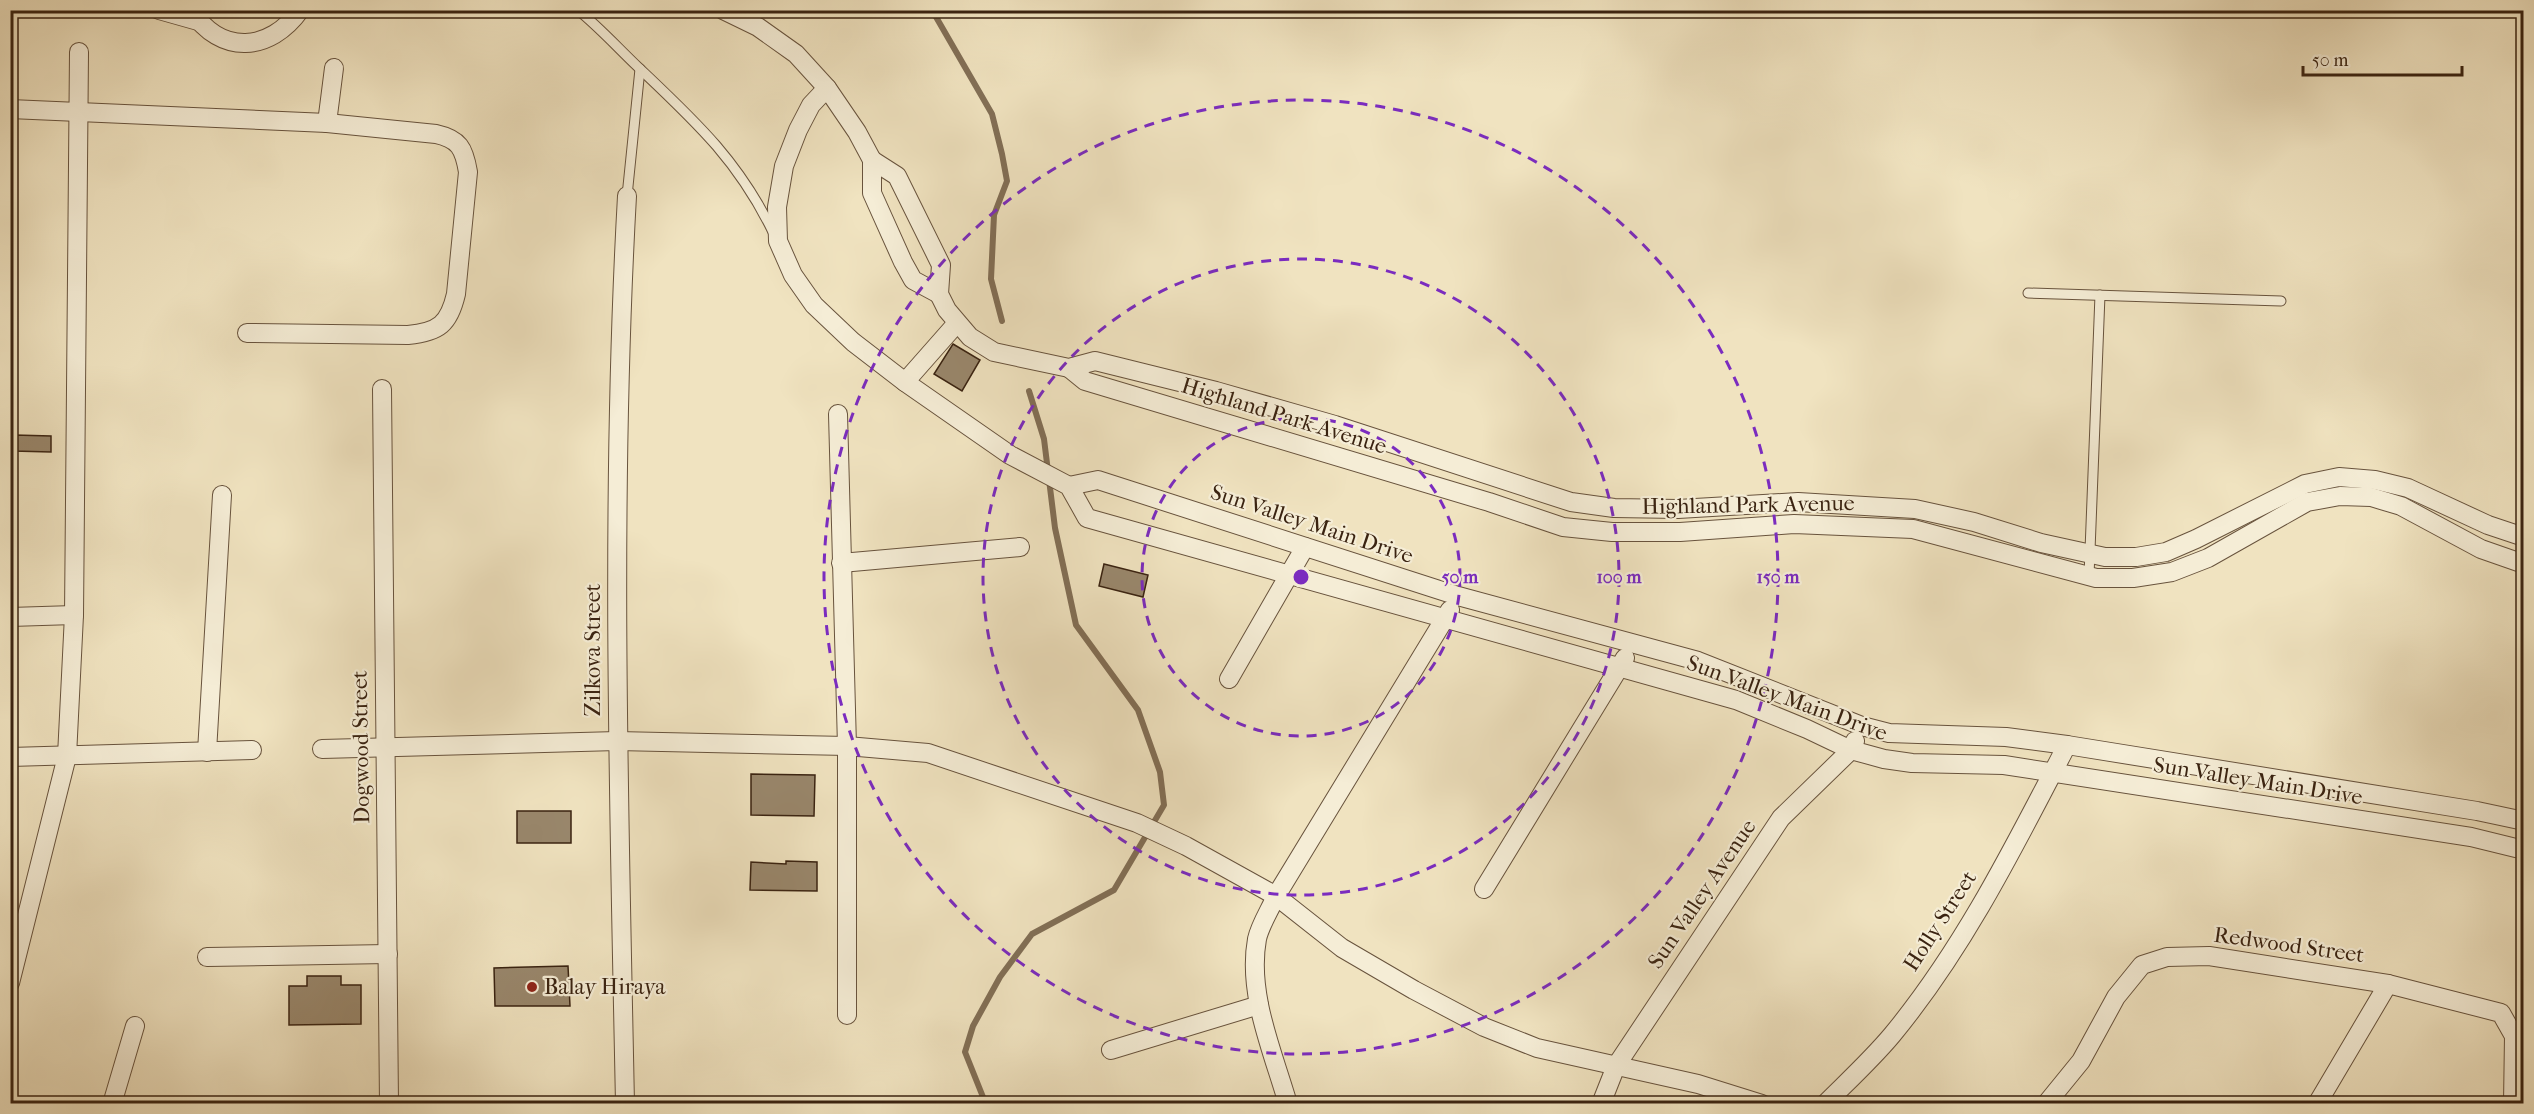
<svg xmlns="http://www.w3.org/2000/svg" width="2534" height="1114" font-family="'IM FELL French Canon',serif">
<style>
.lines{fill:none;stroke-linecap:round;stroke-linejoin:round}
.stream{stroke:#826f56;stroke-width:6}
.building{fill:#99876c;stroke:#3a2311;stroke-width:1.5}
.service-casing{stroke:#68533d;stroke-width:11}
.minor-casing{stroke:#68533d;stroke-width:20}
.service{stroke:#f5edd6;stroke-width:9}
.minor{stroke:#f5edd6;stroke-width:18}
.ring{fill:none;stroke:#7b2cbf;stroke-width:3;stroke-dasharray:10 8}
.poi-dot{fill:#8f2418;stroke:#f5edd6;stroke-width:2}
.labels{text-anchor:middle;dominant-baseline:central;stroke-width:4.5;stroke-linejoin:round;paint-order:stroke}
.street-label{font-size:22px;fill:#3a2311;stroke:#f5edd6}
.poi-label{font-size:22px;fill:#3a2311;stroke:#f5edd6;text-anchor:start}
.centre{fill:#7b2cbf;stroke:#f5edd6;stroke-width:3}
.ring-label{font-size:18px;text-anchor:middle;font-weight:bold;fill:#7b2cbf;stroke:#f5edd6;stroke-width:4.5;stroke-linejoin:round;paint-order:stroke}
</style>
<rect width="100%" height="100%" fill="#f0e3c0"/>
<filter id="stains"><feTurbulence type="fractalNoise" baseFrequency=".00333" numOctaves="4"/><feColorMatrix values="0 0 0 0 .2 0 0 0 0 .09 0 0 0 0 .02 0 0 0 .5 -.17"/></filter>
<radialGradient id="worn" r=".72"><stop offset=".6" stop-color="#630" stop-opacity="0"/><stop offset="1" stop-color="#630" stop-opacity=".3"/></radialGradient>
<g class="lines">
<g class="stream">
<polyline points="932,10 992,114 1002,154 1007,181 994,215 991,279 1002,321"/>
<polyline points="988,1104 985,1102 965,1052 973,1026 1000,977 1032,934 1114,890 1164,805 1160,772 1138,710 1076,625 1055,528 1044,439 1029,391"/>
</g>
</g>
<g class="building">
<polygon points="953,344 980,360 962,391 934,374"/>
<polygon points="14,435 51,436 51,452 13,451"/>
<polygon points="1104,564 1148,575 1143,597 1099,586"/>
<polygon points="751,774 815,775 814,816 751,815"/>
<rect x="517" y="811" width="54" height="32"/>
<polygon points="786,861 817,862 817,891 750,890 751,862 786,864"/>
<polygon points="568,966 570,1006 495,1006 494,968"/>
<polygon points="307,976 341,976 341,985 361,985 361,1024 289,1025 289,986 307,986"/>
</g>
<g class="lines">
<g class="service-casing">
<g id="service">
<path d="M 578,10 C 600,28 618,48 638,67 C 695,121 738,160 773,232"/>
<polyline points="627,196 640,69"/>
<polyline points="2028,293 2281,301"/>
<polyline points="2089,576 2100,295"/>
</g>
</g>
<g class="minor-casing">
<g id="minor">
<polyline points="159,10 198,21"/>
<path d="M 191,10 C 221,56 270,52 300,10"/>
<polyline points="723,10 758,27 796,54 827,88 857,132 872,160 872,193 903,262 913,280 939,294"/>
<polyline points="827,88 811,105 798,130 784,166 777,207 778,241 793,275 814,305 853,342 905,382 1010,455 1069,486 1087,518 1736,700 1807,729 1851,750 1884,759 1912,763 2004,765 2471,837 2524,850"/>
<path d="M 10,109 L 327,123 L 436,134 C 459,139 464,148 468,172 L 456,294 C 449,324 439,332 408,335 L 247,333"/>
<polyline points="327,123 334,68"/>
<polyline points="872,160 897,176 941,265 939,294 947,310 970,337 994,352 1069,368 1095,361 1216,391 1335,425 1571,502 1614,508 1678,509 1798,502 1915,509 1974,522 2041,543 2105,557 2136,557 2166,552 2196,539 2305,484 2339,477 2375,480 2408,488 2488,525 2524,537"/>
<polyline points="1069,368 1085,381 1489,502 1563,527 1612,532 1680,532 1794,524 1913,529 2096,578 2133,578 2172,572 2208,558 2307,502 2340,496 2371,497 2401,506 2481,549 2524,564"/>
<polyline points="905,382 957,323"/>
<polyline points="382,389 389,1104"/>
<polyline points="838,414 847,746 847,1015"/>
<polyline points="1069,486 1098,480 1458,596 1698,661 1862,726 1889,733 2006,737 2067,745 2477,811 2524,821"/>
<polyline points="841,563 1020,547"/>
<polyline points="10,617 74,615"/>
<polyline points="1229,679 1305,547"/>
<polyline points="322,749 617,741 847,746 928,753 1137,823 1186,846 1276,896 1342,948 1414,990 1484,1027 1537,1048 1698,1084 1762,1104"/>
<polyline points="207,752 222,495"/>
<polyline points="10,757 252,750"/>
<polyline points="1484,889 1625,658"/>
<polyline points="207,957 388,954"/>
<polyline points="10,983 67,756 74,615 79,52"/>
<polyline points="1111,1050 1259,1005"/>
<polyline points="112,1104 135,1026"/>
<path d="M 625,1104 C 619,801 610,498 627,196"/>
<path d="M 1288,1104 C 1273,1052 1247,994 1257,939 C 1260,925 1270,910 1276,896 L 1450,610"/>
<polyline points="1601,1104 1616,1066 1781,818 1851,750 1855,741"/>
<path d="M 1825,1104 C 1848,1081 1872,1059 1892,1035 C 1964,948 2015,845 2067,745"/>
<polyline points="2046,1104 2081,1061 2116,997 2142,965 2167,957 2209,956 2388,984 2501,1013 2514,1036 2513,1104"/>
<polyline points="2317,1104 2388,984"/>
</g>
</g>
<use href="#service" class="service"/>
<use href="#minor" class="minor"/>
</g>
<g class="ring">
<circle cx="1301" cy="577" r="159"/>
<circle cx="1301" cy="577" r="318"/>
<circle cx="1301" cy="577" r="477"/>
</g>
<circle class="poi-dot" cx="532" cy="987" r="6"/>
<g class="labels">
<g class="street-label">
<text transform="translate(1284 416) rotate(17)">Highland Park Avenue</text>
<text transform="translate(1748 505) rotate(-1)">Highland Park Avenue</text>
<text transform="translate(1312 524) rotate(18)">Sun Valley Main Drive</text>
<text transform="translate(593 650) rotate(-90)">Zilkova Street</text>
<text transform="translate(1787 698) rotate(20)">Sun Valley Main Drive</text>
<text transform="translate(361 747) rotate(-91)">Dogwood Street</text>
<text transform="translate(2258 781) rotate(9)">Sun Valley Main Drive</text>
<text transform="translate(1702 894) rotate(-56)">Sun Valley Avenue</text>
<text transform="translate(1940 921) rotate(-57)">Holly Street</text>
<text transform="translate(2289 945) rotate(8)">Redwood Street</text>
</g>
<g class="poi-label">
<text x="544" y="987">Balay Hiraya</text>
</g>
</g>
<circle cx="1301" cy="577" r="9" class="centre"/>
<g class="ring-label">
<text x="1460" y="583">50 m</text>
<text x="1619" y="583">100 m</text>
<text x="1778" y="583">150 m</text>
</g>
<rect width="2534" height="1114" fill="none" stroke="#f0e3c0" stroke-width="36"/>
<rect x="12" y="12" width="2510" height="1090" fill="none" stroke="#3a2311" stroke-width="3"/>
<rect x="18" y="18" width="2498" height="1078" fill="none" stroke="#3a2311" stroke-width="1.5"/>
<path d="M2303 66v9h159v-9" fill="none" stroke="#3a2311" stroke-width="3"/>
<text x="2312" y="66" font-size="18" fill="#3a2311" stroke="#f5edd6" stroke-width="4.5" paint-order="stroke">50 m</text>
<rect width="100%" height="100%" filter="url(#stains)"/>
<rect width="100%" height="100%" fill="url(#worn)"/>
</svg>
